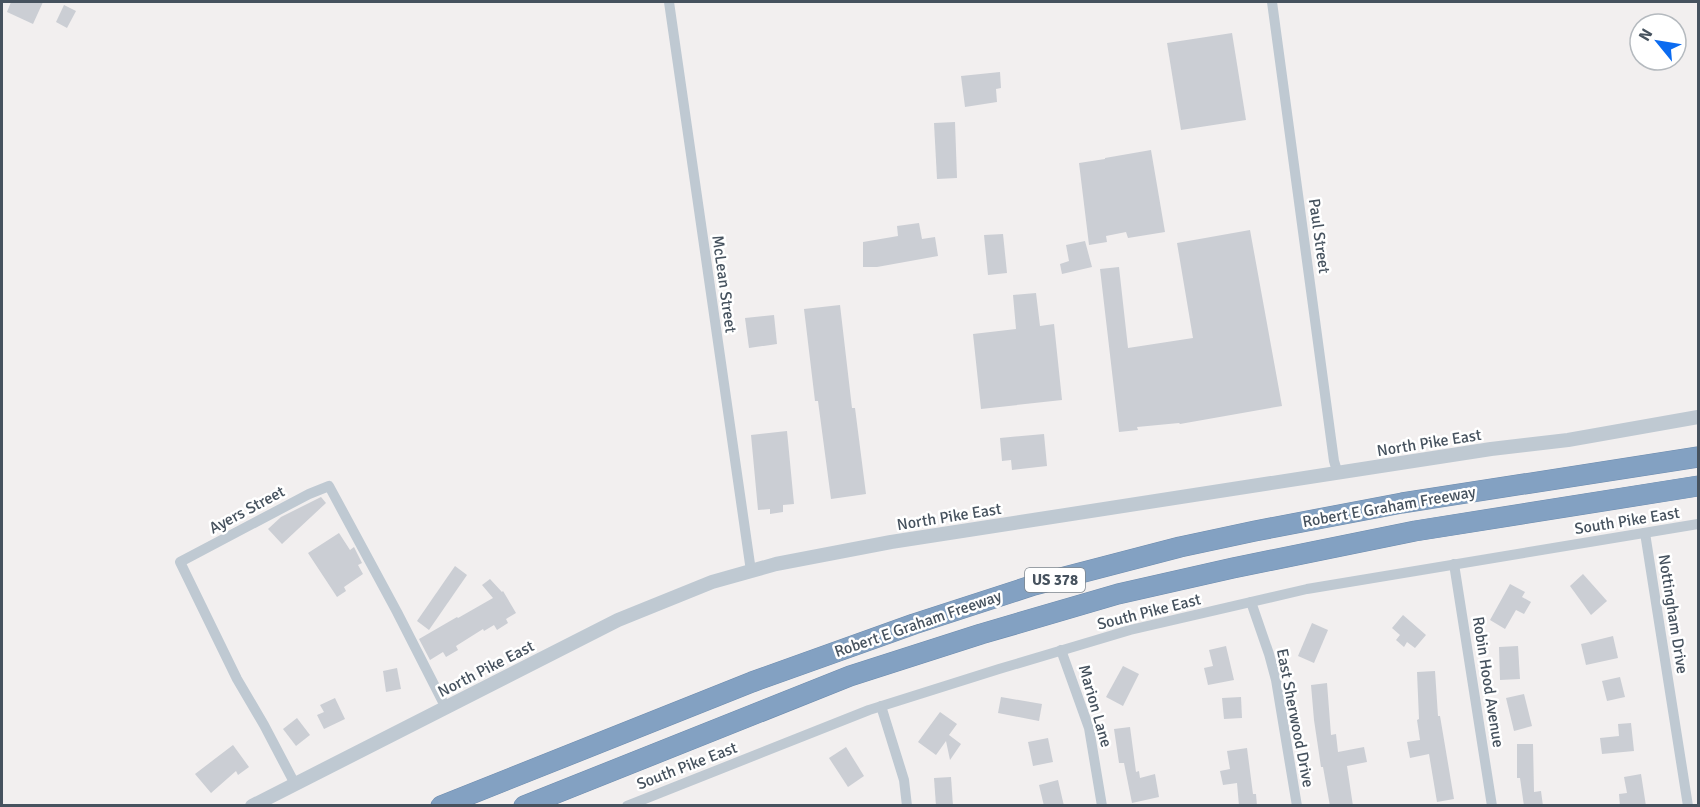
<svg xmlns="http://www.w3.org/2000/svg" width="1700" height="807" font-family="Signika,sans-serif">
<style>
.building{fill:#cbced4}
.lines{fill:none;stroke-linecap:round;stroke-linejoin:round}
.motorway-casing{stroke:#6e8cae;stroke-width:21}
.minor{stroke:#bfc9d2;stroke-width:10}
.tertiary{stroke:#bfc9d2;stroke-width:14}
.motorway{stroke:#83a1c2;stroke-width:20}
.labels{text-anchor:middle;dominant-baseline:central;stroke-width:5;stroke-linejoin:round;paint-order:stroke}
.shield{fill:#fff;stroke:#7e868e;stroke-width:1.5}
.shield-label{font-size:15px;font-weight:bold;fill:#46525e}
.street-label{font-size:16px;fill:#46525e;stroke:#fff}
</style>
<rect width="100%" height="100%" fill="#f2efef"/>
<g class="building">
<polygon points="11,2 43,2 33,24 7,12"/>
<polygon points="64,5 76,11 67,28 56,22"/>
<polygon points="1232,33 1246,120 1181,130 1167,43"/>
<polygon points="1000,72 1001,88 996,89 997,102 965,107 961,76"/>
<polygon points="955,122 957,178 937,179 934,123"/>
<polygon points="1151,150 1165,232 1128,238 1126,232 1106,236 1107,242 1089,245 1079,163 1105,159 1105,158"/>
<polygon points="919,223 922,239 935,237 938,256 877,267 863,267 863,242 898,236 897,226"/>
<polygon points="1250,230 1282,406 1180,424 1179,423 1137,427 1138,430 1119,432 1100,269 1119,267 1128,348 1193,338 1177,243"/>
<polygon points="1003,234 1007,273 988,275 984,235"/>
<polygon points="1085,241 1092,267 1062,274 1060,264 1069,261 1066,245"/>
<polygon points="1036,293 1040,326 1054,324 1062,400 981,409 973,334 1016,329 1013,295"/>
<polygon points="840,305 852,408 855,408 866,494 831,499 818,401 815,401 804,309"/>
<polygon points="774,315 777,344 749,348 745,318"/>
<polygon points="787,431 794,504 783,505 783,512 770,514 770,509 758,510 751,435"/>
<polygon points="1044,434 1047,466 1012,470 1011,460 1002,461 1000,438"/>
<polygon points="321,497 326,503 282,544 268,529 281,517"/>
<polygon points="339,533 350,550 354,547 362,563 358,565 363,574 344,587 346,591 337,597 308,553"/>
<polygon points="455,566 467,575 429,630 417,621"/>
<polygon points="1583,574 1607,601 1591,615 1570,586"/>
<polygon points="490,579 502,592 503,591 516,613 506,619 508,623 497,630 494,625 484,631 483,629 456,646 458,650 446,657 443,652 430,660 419,639 457,617 458,618 493,598 482,585"/>
<polygon points="1510,584 1525,592 1522,597 1531,602 1524,614 1516,610 1505,629 1490,620"/>
<polygon points="1403,615 1426,635 1415,648 1407,642 1404,647 1396,640 1400,635 1392,628"/>
<polygon points="1312,623 1328,630 1314,663 1298,656"/>
<polygon points="1613,636 1618,658 1586,665 1581,644"/>
<polygon points="1226,646 1234,680 1208,685 1204,668 1213,666 1209,650"/>
<polygon points="1518,646 1520,679 1500,680 1499,647"/>
<polygon points="1123,666 1139,674 1123,706 1106,697"/>
<polygon points="397,668 401,689 386,692 383,671"/>
<polygon points="1435,671 1438,716 1440,716 1454,799 1437,802 1429,754 1410,758 1407,742 1420,740 1417,720 1419,719 1417,672"/>
<polygon points="1620,677 1625,697 1607,701 1602,681"/>
<polygon points="1327,683 1331,735 1336,734 1338,752 1364,747 1367,762 1347,766 1353,806 1330,806 1323,767 1321,767 1314,720 1311,685"/>
<polygon points="1524,694 1532,726 1514,731 1506,698"/>
<polygon points="1001,697 1042,704 1039,721 998,713"/>
<polygon points="1241,697 1242,718 1224,719 1222,698"/>
<polygon points="335,698 345,719 324,729 317,715 324,712 320,705"/>
<polygon points="940,712 957,724 949,735 961,744 950,760 946,741 936,755 918,742"/>
<polygon points="297,718 310,735 296,746 283,729"/>
<polygon points="1631,723 1634,751 1602,754 1600,738 1619,736 1618,724"/>
<polygon points="1130,727 1136,772 1139,771 1140,778 1155,774 1159,797 1132,803 1124,763 1119,763 1114,729"/>
<polygon points="1048,738 1053,762 1033,766 1028,742"/>
<polygon points="1517,744 1533,744 1534,792 1541,791 1543,806 1524,806 1520,778 1517,778"/>
<polygon points="233,745 249,767 238,775 236,771 211,793 195,774"/>
<polygon points="846,747 864,776 848,787 829,758"/>
<polygon points="1247,748 1253,794 1256,794 1257,806 1239,806 1237,783 1223,785 1220,771 1230,769 1227,751"/>
<polygon points="1641,774 1646,806 1620,806 1619,794 1627,793 1624,777"/>
<polygon points="951,777 953,806 936,806 934,778"/>
<polygon points="1058,780 1064,806 1044,806 1039,785"/>
</g>
<g class="lines">
<g class="motorway-casing">
<g id="motorway">
<polyline points="441,806 752,682 914,624 1034,585 1180,547 1255,531 1402,503 1698,457"/>
<polyline points="524,806 850,676 981,634 1118,594 1233,568 1415,531 1698,486"/>
</g>
</g>
<g class="minor">
<polyline points="669,2 751,571"/>
<polyline points="1272,2 1334,461 1338,474"/>
<polyline points="1645,533 1688,806"/>
<polyline points="1454,564 1492,806"/>
<polyline points="1251,602 1269,654 1276,680 1297,806"/>
<polyline points="1061,650 1089,728 1102,806"/>
<polyline points="881,706 904,780 907,806"/>
<polyline points="295,784 264,725 237,679 180,562 309,494 329,486 397,612 446,708"/>
<polyline points="627,806 869,710 999,669 1130,630 1307,589 1698,524"/>
</g>
<polyline class="tertiary" points="252,806 618,620 712,582 776,564 891,542 1491,449 1568,440 1698,417"/>
<use href="#motorway" class="motorway"/>
</g>
<g class="labels">
<rect class="shield" x="1025" y="568" width="60" height="24" rx="4.5"/>
<g class="shield-label">
<text x="1055" y="580">US 378</text>
</g>
<g class="street-label">
<text transform="translate(1319 236) rotate(82)">Paul Street</text>
<text transform="translate(724 284) rotate(82)">McLean Street</text>
<text transform="translate(1429 443) rotate(-9)">North Pike East</text>
<text transform="translate(1389 507) rotate(-10)">Robert E Graham Freeway</text>
<text transform="translate(247 510) rotate(-28)">Ayers Street</text>
<text transform="translate(949 517) rotate(-9)">North Pike East</text>
<text transform="translate(1627 521) rotate(-9)">South Pike East</text>
<text transform="translate(1149 612) rotate(-14)">South Pike East</text>
<text transform="translate(1673 614) rotate(81)">Nottingham Drive</text>
<text transform="translate(918 624) rotate(-19)">Robert E Graham Freeway</text>
<text transform="translate(486 669) rotate(-27)">North Pike East</text>
<text transform="translate(1488 682) rotate(81)">Robin Hood Avenue</text>
<text transform="translate(1095 706) rotate(74)">Marion Lane</text>
<text transform="translate(1295 718) rotate(79)">East Sherwood Drive</text>
<text transform="translate(687 766) rotate(-21)">South Pike East</text>
</g>
</g>
<rect width="1700" height="807" fill="none" stroke="#46525e" stroke-width="6"/>
<g transform="translate(1658 42) rotate(300)"><circle r="28" fill="#ffffff" stroke="#b5babf" stroke-width="1.5"/>
<path d="M0-4.5L10 22L0 15L-10 22Z" fill="#0b6bf0"/>
<text y="-9" font-size="16" font-weight="bold" text-anchor="middle" fill="#46525e">N</text>
</g>
</svg>
